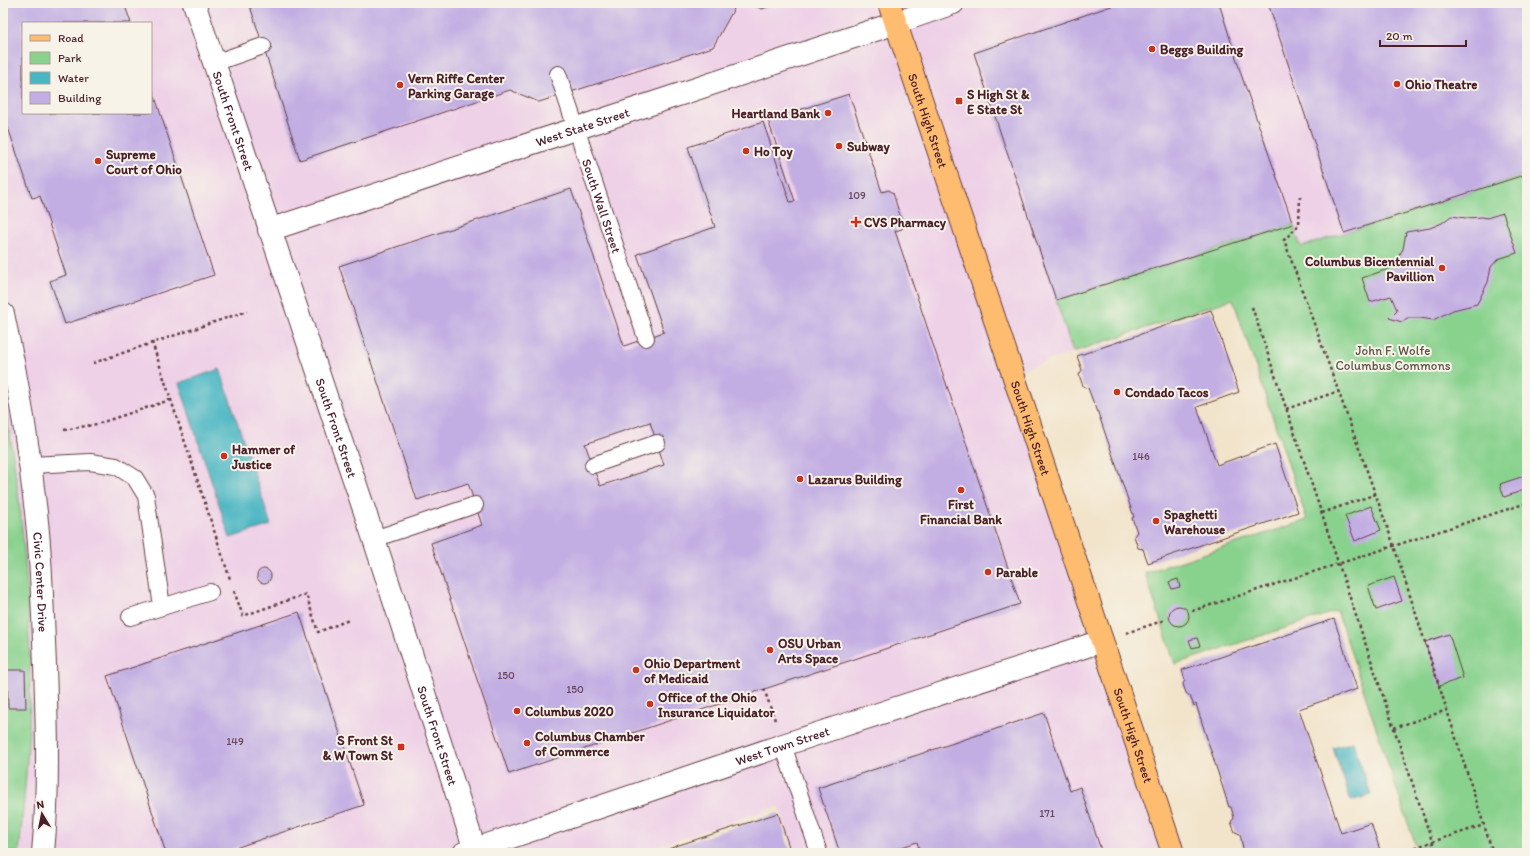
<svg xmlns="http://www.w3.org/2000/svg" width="1530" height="856" font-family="Itim,sans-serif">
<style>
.built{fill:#eed0e7;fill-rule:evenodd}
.green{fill:#89d28e;stroke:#6a785c}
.water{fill:#49b6c3;stroke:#4a6a77}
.building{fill:#c2aee3;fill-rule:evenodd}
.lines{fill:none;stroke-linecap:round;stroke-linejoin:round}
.service-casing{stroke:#633d43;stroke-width:18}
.minor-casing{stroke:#633d43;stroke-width:24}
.tertiary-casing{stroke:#633d43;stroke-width:24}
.primary-casing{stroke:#633d43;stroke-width:24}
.path{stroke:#633d43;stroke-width:2.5;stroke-dasharray:3 3;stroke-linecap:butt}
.service{stroke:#fff;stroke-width:16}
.minor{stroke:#fff;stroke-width:22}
.tertiary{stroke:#fff;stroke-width:22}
.primary{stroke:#fdbc6f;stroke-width:22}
.poi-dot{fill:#c8321e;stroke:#f7f3e8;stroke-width:1.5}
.labels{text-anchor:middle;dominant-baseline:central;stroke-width:4;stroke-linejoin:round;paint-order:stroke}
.number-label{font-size:11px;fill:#684359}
.poi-label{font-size:13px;font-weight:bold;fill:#4a1f2b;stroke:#f7f3e8;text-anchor:start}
.street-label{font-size:13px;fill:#4a1f2b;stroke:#f7f3e8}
.park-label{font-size:13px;fill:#5d5549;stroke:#f7f3e8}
</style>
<rect width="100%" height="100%" fill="#f7f3e8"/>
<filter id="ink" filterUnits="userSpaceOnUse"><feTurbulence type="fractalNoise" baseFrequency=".025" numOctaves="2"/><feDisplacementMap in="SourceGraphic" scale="8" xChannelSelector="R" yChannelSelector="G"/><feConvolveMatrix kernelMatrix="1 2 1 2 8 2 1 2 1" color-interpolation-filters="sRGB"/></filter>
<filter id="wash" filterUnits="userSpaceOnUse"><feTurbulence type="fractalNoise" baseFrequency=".012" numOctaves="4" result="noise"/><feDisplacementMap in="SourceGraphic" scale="16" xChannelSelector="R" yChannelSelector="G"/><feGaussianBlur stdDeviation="0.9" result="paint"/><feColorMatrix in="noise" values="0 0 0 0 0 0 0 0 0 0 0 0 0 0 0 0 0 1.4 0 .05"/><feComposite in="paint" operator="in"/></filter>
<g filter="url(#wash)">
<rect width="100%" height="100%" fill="#f2e4cb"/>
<path class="built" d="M 3,3 L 1527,3 L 1527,853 L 1418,853 L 1233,299 L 1021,370 L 1182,853 L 795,853 L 779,806 L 638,853 L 19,853 L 27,763 L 30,687 L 28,597 L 21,513 L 10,431 L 3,396 ZM 23,23 L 151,23 L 151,113 L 23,113 Z"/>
<g class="green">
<polygon points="1527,174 1527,853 1418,853 1337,611 1175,664 1145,573 1307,520 1233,299 1073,352 1056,300 1293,224 1301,247"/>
<path d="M 3,396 C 21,492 30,589 30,686 C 30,742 24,798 19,853 L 3,853 Z"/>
</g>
<g class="water">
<polygon points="220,369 271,525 230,538 179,383"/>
<polygon points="1353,742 1371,795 1351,801 1333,748"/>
</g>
<g id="blocks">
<g class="building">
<polygon points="3,3 124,3 131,23 23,23 23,113 151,113 151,85 214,275 65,324 50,281 66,275 40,196 32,198 3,113"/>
<polygon points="258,3 737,3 713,47 539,102 510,90 300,160 250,6"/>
<polygon points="748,3 778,3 762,9"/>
<polygon points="1120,3 1219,3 1241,74 1293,224 1056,300 974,53"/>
<polygon points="1268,3 1527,3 1527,174 1344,233"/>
<path d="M 849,94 L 882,192 L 889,190 L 893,193 L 903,225 L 902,229 L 895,231 L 1020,604 L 509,774 L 431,543 L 482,525 L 468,483 L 417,500 L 339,266 L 571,189 L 624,346 L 664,332 L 637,254 L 715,227 L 688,147 L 763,122 L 790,202 L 795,201 L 768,120 ZM 650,422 L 664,465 L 600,486 L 585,444 Z"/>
<polygon points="1503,213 1517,253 1498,259 1491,267 1488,282 1477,304 1453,310 1433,320 1420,318 1407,318 1402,322 1389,318 1397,310 1391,296 1370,302 1362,278 1391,268 1403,249 1406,232 1430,228 1442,223 1451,216 1466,218 1482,217 1487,218"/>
<polygon points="1211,310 1239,392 1197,407 1217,465 1275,444 1298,512 1148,563 1143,549 1138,548 1134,536 1137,532 1132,518 1134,517 1095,404 1094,404 1088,388 1083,386 1079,375 1082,370 1077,356"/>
<polygon points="1527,475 1527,489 1504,497 1500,484"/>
<polygon points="1371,506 1381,530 1355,541 1345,516"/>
<circle cx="264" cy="576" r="7"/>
<polygon points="1394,577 1402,601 1376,610 1368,586"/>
<polygon points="1178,579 1180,587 1172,589 1169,582"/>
<circle cx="1179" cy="616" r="10"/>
<polygon points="299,612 364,805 220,853 166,853 107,676"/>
<polygon points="1334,619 1357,689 1299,709 1341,833 1371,823 1381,853 1244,853 1240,834 1235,832 1231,822 1234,818 1231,807 1229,807 1196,704 1194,706 1190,696 1186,693 1183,684 1185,680 1182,670"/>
<polygon points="1449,634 1463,678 1439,686 1425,642"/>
<polygon points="1197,638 1200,646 1192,648 1189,640"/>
<polygon points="7,670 25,670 26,708 8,708"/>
<polygon points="1044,713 1070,791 1080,787 1102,853 920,853 917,842 884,853 840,853 818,788"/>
<polygon points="778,813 791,853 658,853 679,845"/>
</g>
</g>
</g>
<g filter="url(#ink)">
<use href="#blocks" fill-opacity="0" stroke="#633d43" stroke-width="1"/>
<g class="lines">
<g class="service-casing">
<g id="service">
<polyline points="214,63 263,46"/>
<path id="s1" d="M 558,74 L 646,338"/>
<polyline points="30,465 90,462 116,466 135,478 146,496 162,607 210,592"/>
<polyline points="593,465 657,443"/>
<polyline points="374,539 475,505"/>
<polyline points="130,617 162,607"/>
<polyline points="783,745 819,853"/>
</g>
</g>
<g class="minor-casing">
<g id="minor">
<path id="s2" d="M 269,230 L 896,23"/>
<path id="s3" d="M 464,853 L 783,745 L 1102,641"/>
</g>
</g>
<g class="tertiary-casing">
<g id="tertiary">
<path id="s4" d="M 194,3 L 374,539 L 476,853"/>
<polyline points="896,23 953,3"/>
<path id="s5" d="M 3,314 C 19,386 31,459 38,532 C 42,577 43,621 45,665 C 47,728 49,790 43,853"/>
</g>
</g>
<g class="primary-casing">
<g id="primary">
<path id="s6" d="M 889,3 L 1173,853"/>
</g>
</g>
<g class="path">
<polyline points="1300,196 1299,225 1284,240 1394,546 1493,853"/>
<polyline points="1252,307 1436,853"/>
<polyline points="152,342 230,579"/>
<polyline points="93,363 247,311"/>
<polyline points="1286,409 1339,391"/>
<polyline points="64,430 97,424 170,400"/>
<polyline points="1322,513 1376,494"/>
<polyline points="234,591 243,616 306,594 318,632 349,620"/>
<polyline points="1192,611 1527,503"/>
<polyline points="1126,633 1165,620"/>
<polyline points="764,689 775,720"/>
<polyline points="1394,728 1447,710"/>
<polyline points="1398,853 1484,825"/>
</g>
<use href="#service" class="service"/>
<use href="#minor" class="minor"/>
<use href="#tertiary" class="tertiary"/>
<use href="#primary" class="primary"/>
</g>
</g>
<g class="poi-dot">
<circle cx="1152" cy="49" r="4"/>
<circle cx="1397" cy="84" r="4"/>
<circle cx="400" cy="85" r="4"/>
<rect x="955" y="97" width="8" height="8" rx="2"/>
<circle cx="828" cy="113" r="4"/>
<circle cx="839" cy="146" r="4"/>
<circle cx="746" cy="151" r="4"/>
<circle cx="98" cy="161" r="4"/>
<path d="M854 216h4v4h4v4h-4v4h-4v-4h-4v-4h4z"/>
<circle cx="1442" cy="268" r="4"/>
<circle cx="1117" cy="392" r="4"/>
<circle cx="224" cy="456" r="4"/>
<circle cx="800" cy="479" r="4"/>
<circle cx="961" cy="490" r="4"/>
<circle cx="1156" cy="521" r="4"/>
<circle cx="988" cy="572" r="4"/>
<circle cx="770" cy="650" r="4"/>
<circle cx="636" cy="670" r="4"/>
<circle cx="650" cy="704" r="4"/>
<circle cx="517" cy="711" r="4"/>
<circle cx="527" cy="743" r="4"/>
<rect x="397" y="743" width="8" height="8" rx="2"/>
</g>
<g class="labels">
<g class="number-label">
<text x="857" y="195">109</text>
<text x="1141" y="456">146</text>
<text x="506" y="675">150</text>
<text x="575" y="689">150</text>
<text x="235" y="741">149</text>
<text x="1047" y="813">171</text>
</g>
<g class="poi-label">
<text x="1160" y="49">Beggs Building</text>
<text x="408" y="78">Vern Riffe Center<tspan x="408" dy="15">Parking Garage</tspan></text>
<text x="1405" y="84">Ohio Theatre</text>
<text x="967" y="94">S High St &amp;<tspan x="967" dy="15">E State St</tspan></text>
<text x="820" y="113" text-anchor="end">Heartland Bank</text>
<text x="847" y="146">Subway</text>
<text x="754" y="151">Ho Toy</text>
<text x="106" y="154">Supreme<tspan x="106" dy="15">Court of Ohio</tspan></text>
<text x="864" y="222">CVS Pharmacy</text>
<text x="1434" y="261" text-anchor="end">Columbus Bicentennial<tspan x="1434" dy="15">Pavillion</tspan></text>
<text x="1125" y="392">Condado Tacos</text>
<text x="232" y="449">Hammer of<tspan x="232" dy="15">Justice</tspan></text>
<text x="808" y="479">Lazarus Building</text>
<text x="961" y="504" text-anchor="middle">First<tspan x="961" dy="15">Financial Bank</tspan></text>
<text x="1164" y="514">Spaghetti<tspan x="1164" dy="15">Warehouse</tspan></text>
<text x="996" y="572">Parable</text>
<text x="778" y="643">OSU Urban<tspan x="778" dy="15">Arts Space</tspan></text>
<text x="644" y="663">Ohio Department<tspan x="644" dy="15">of Medicaid</tspan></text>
<text x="658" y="697">Office of the Ohio<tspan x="658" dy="15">Insurance Liquidator</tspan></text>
<text x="525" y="711">Columbus 2020</text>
<text x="535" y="736">Columbus Chamber<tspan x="535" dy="15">of Commerce</tspan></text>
<text x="393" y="740" text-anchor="end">S Front St<tspan x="393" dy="15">&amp; W Town St</tspan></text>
</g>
<g class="street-label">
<text stroke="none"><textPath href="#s4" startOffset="124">South Front Street</textPath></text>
<text stroke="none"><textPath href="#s6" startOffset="124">South High Street</textPath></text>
<text stroke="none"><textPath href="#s2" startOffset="330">West State Street</textPath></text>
<text stroke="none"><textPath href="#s1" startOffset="139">South Wall Street</textPath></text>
<text stroke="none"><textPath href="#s4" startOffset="448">South Front Street</textPath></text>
<text stroke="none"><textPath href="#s6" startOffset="448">South High Street</textPath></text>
<text stroke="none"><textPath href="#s5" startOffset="271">Civic Center Drive</textPath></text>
<text stroke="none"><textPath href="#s4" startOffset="772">South Front Street</textPath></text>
<text stroke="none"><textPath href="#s6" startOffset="772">South High Street</textPath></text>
<text stroke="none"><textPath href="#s3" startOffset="336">West Town Street</textPath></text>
</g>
<g class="park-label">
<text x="1393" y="350">John F. Wolfe<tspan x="1393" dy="15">Columbus Commons</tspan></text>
</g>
</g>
<rect width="1530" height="856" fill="none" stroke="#f7f3e8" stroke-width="16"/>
<rect x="22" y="22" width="130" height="92" fill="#f7f3e8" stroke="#b29e9c"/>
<rect x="30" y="35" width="20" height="6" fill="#fdbc6f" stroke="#b29e9c"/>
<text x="58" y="42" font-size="12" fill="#4a1f2b">Road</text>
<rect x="30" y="52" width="20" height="12" fill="#89d28e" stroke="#b29e9c"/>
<text x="58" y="62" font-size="12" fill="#4a1f2b">Park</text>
<rect x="30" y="72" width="20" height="12" fill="#49b6c3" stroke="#b29e9c"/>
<text x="58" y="82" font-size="12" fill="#4a1f2b">Water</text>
<rect x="30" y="92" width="20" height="12" fill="#c2aee3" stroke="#b29e9c"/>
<text x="58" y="102" font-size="12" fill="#4a1f2b">Building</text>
<g transform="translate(42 814) rotate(350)" stroke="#f7f3e8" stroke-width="3" paint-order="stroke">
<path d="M0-3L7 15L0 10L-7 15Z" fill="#4a1f2b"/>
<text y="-6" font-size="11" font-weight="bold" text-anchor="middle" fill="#4a1f2b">N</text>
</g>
<path d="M1380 40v6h86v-6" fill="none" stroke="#4a1f2b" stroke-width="2"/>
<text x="1386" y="40" font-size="12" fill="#4a1f2b" stroke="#f7f3e8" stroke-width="3" paint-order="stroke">20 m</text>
</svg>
